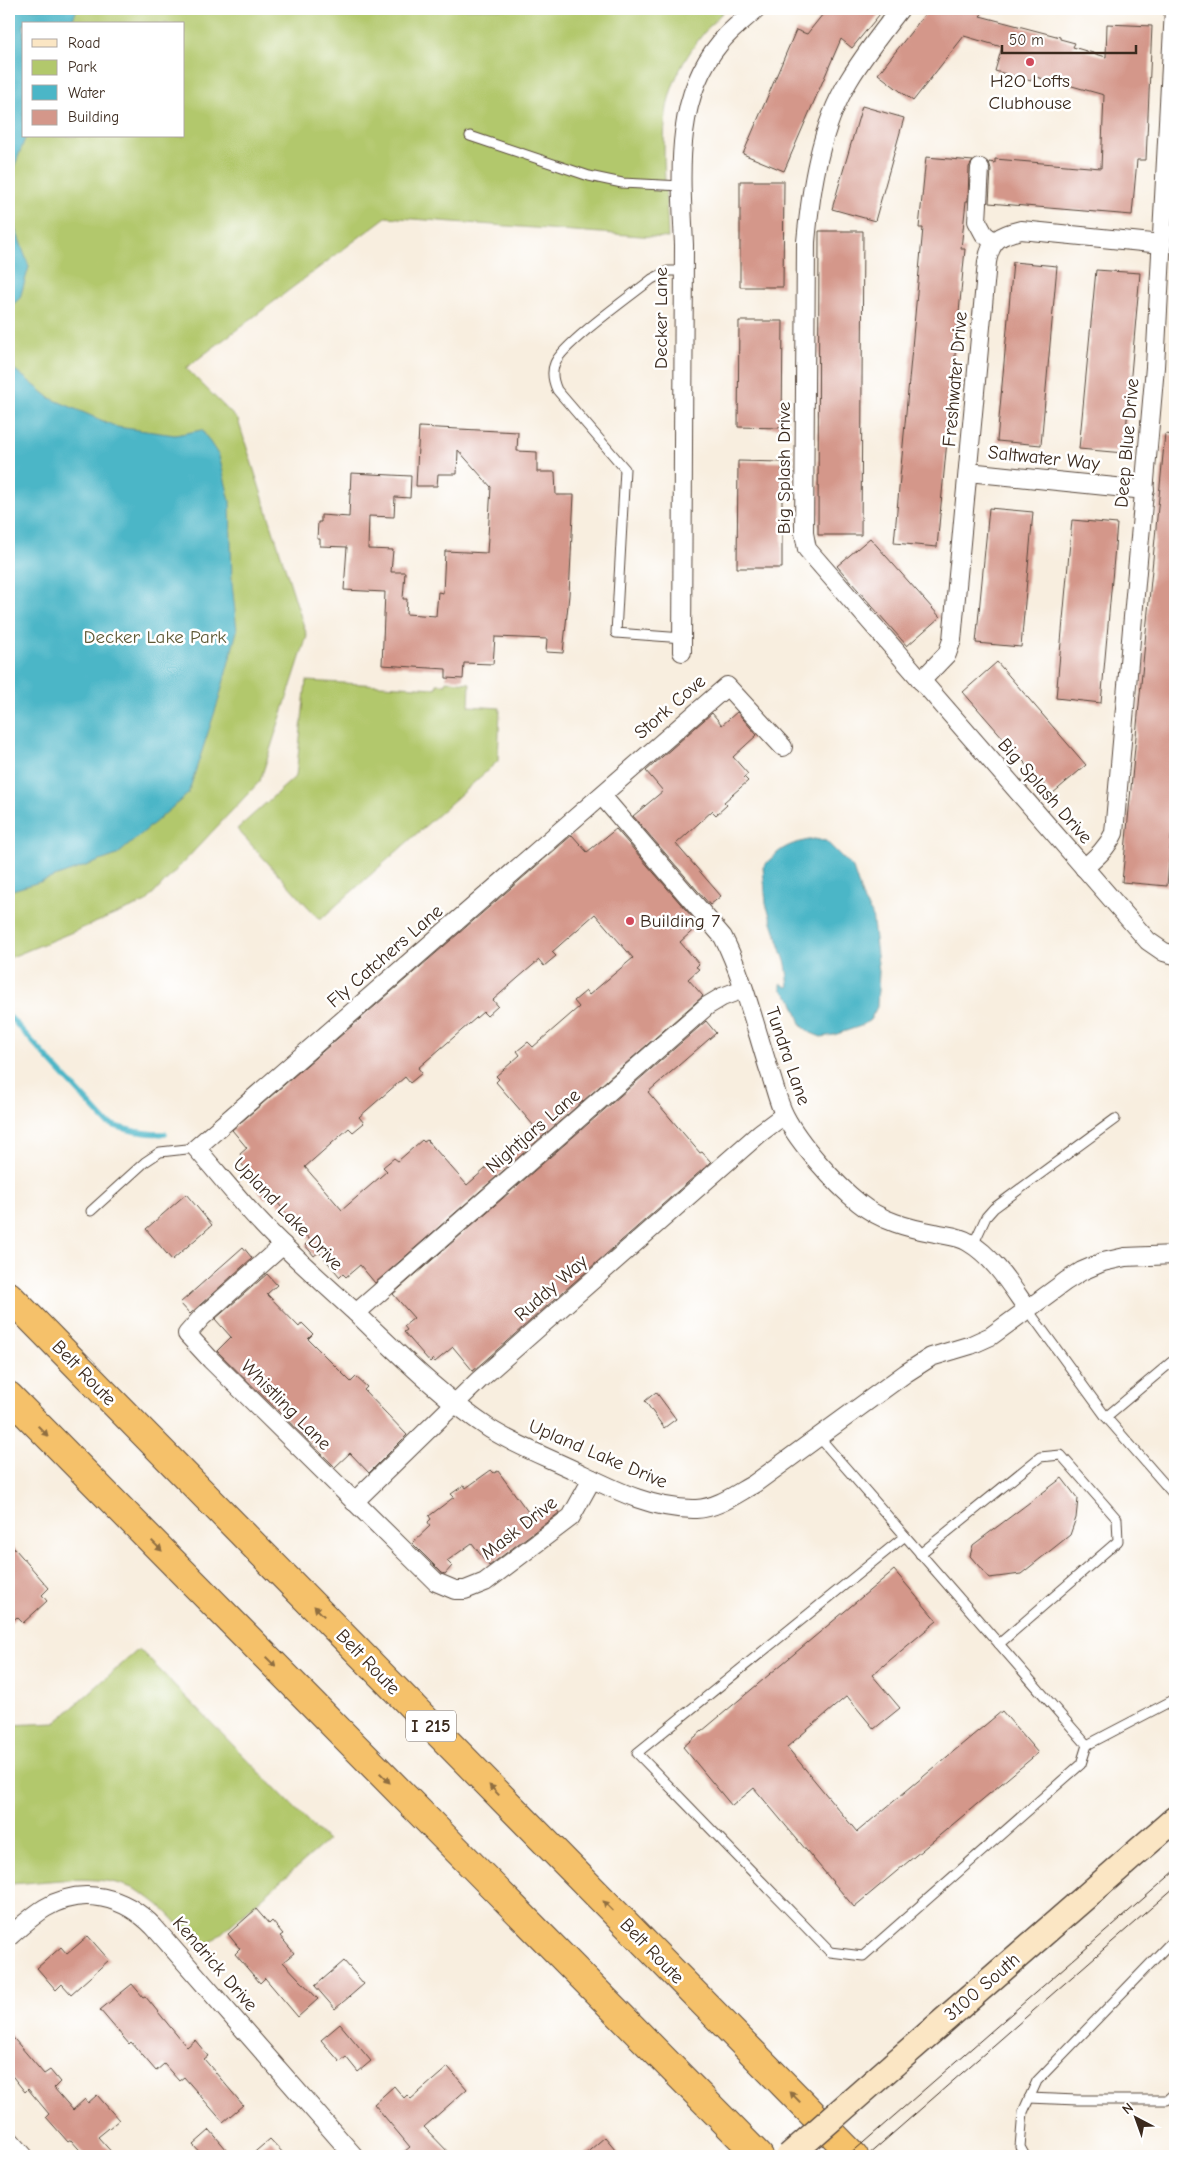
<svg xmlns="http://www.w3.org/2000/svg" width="1184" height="2165" font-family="'Comic Neue',sans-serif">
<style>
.green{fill:#b2c86c;stroke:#767945;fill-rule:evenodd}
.water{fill:#4bb6c7;stroke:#437072}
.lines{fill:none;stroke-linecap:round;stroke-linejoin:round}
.stream{stroke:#4bb6c7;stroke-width:5.5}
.building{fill:#d4978a;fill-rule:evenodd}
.service-casing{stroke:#57473b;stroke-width:11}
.minor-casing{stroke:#57473b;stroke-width:20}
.secondary-casing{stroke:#57473b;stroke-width:28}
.motorway-casing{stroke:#57473b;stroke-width:30}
.service{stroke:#fff;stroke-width:9}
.minor{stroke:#fff;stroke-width:18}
.secondary{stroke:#fbe6c4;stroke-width:25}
.motorway{stroke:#f5c16b;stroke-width:28}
.tram{stroke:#3b2a1e;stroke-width:1}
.secondary-bridge-casing{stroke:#57473b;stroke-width:28;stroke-linecap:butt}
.secondary-bridge{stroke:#fbe6c4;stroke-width:25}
.oneway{fill:#8f6e41}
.poi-dot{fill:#d1495b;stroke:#fff;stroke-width:2}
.labels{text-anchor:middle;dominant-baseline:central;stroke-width:5;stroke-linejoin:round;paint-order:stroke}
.shield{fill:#fff;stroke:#766a62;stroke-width:1}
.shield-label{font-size:18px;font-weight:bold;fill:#3b2a1e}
.poi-label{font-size:19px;fill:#3b2a1e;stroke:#fff}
.street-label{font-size:19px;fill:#3b2a1e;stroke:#fff}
.park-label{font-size:19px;fill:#5f5935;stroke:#fff}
</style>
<rect width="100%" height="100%" fill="#fff"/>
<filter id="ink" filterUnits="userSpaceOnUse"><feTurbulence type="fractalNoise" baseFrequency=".02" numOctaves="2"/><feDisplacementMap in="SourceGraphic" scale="10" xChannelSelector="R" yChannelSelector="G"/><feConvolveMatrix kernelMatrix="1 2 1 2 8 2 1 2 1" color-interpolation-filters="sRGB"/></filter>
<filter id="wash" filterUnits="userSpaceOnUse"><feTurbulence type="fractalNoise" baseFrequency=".0096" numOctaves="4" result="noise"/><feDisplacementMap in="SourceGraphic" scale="20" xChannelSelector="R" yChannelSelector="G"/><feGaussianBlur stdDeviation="1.12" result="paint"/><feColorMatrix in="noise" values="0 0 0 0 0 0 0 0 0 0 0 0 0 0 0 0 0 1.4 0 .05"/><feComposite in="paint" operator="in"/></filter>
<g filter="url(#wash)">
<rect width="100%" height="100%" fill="#f8eedf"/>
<g class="green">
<path d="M 9,9 L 726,9 C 698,36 671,73 666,114 C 661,155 667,197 668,238 L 386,217 L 186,368 L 238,420 L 307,636 L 260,781 L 146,902 L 9,958 ZM 24,24 L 184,24 L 184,136 L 24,136 Z"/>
<polygon points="306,681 436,688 437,684 446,684 446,681 470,683 469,706 500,708 498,761 320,920 237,829 296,776"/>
<path d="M 139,1649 L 327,1841 L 202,1950 C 185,1933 170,1912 150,1898 C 110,1869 55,1882 9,1884 L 9,1725 L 55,1723 Z"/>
</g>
<g class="water">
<polygon points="9,9 77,9 71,24 24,24 24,136 26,136 12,173 15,227 29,267 20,298 9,308"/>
<polygon points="9,365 50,398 117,427 175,435 202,430 219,456 230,501 232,583 237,631 219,699 188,794 117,855 43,881 9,891"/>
<path d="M 814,839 L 826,841 L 853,868 L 864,902 L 872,914 L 879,972 L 877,1007 L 870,1020 L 861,1026 L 834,1035 L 821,1037 L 811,1033 L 802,1026 L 792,1000 L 781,989 L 781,983 L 786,987 L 789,986 L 786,964 L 766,904 L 763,867 C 781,847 788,844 814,839 Z"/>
</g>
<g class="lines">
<path class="stream" d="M 9,1016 L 107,1123 C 126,1131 144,1134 165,1134"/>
</g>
<g id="blocks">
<g class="building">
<polygon points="827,9 884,9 852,48 841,39 784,171 743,154 796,30 807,34"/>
<polygon points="929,9 986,9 980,16 1060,37 1060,39 1075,43 1073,47 1106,57 1107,24 1152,26 1146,160 1137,160 1132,215 989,203 991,169 989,162 995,163 995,159 1101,168 1104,95 1054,81 1053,82 1033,76 1031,81 995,71 1002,47 964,36 913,101 878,74"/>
<polygon points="862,106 904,118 875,221 832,209"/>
<polygon points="926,157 973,161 969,167 968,201 966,201 961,249 965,249 937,547 894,543 923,228 919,228"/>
<polygon points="740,181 784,181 783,287 740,287"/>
<polygon points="819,231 863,231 861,535 818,535"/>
<polygon points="1013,262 1057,266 1041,445 997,441"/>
<polygon points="1096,270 1140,273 1124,453 1079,449"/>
<polygon points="739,321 783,321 782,428 738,427"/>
<polygon points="419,427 518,432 517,451 537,452 537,472 555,472 556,495 574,495 569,595 563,653 546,652 547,639 495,637 493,664 464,663 463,679 446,678 446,669 382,665 385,592 344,590 347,547 320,546 320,539 317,539 318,522 321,522 321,515 349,517 351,473 411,476 410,498 395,497 394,517 369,516 368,549 393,550 391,572 405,572 403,599 407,599 406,614 436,616 438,592 443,593 445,551 487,553 491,487 458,450 457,474 438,474 437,486 416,486"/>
<polygon points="1165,434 1175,435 1175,793 1167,886 1122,882"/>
<polygon points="738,461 782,462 782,568 737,568"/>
<polygon points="989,508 1033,512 1021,647 976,643"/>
<polygon points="1072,520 1117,524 1101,703 1056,698"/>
<polygon points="870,538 940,617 907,646 837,566"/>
<polygon points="997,662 1086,765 1052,794 963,692"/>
<polygon points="737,712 757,735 733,757 748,774 744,777 748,781 724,802 727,805 716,815 712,811 676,844 721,896 710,905 633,816 663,791 646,771 712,713 722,725"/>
<path d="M 616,829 L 699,925 L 680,942 L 699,964 L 696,967 L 699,969 L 688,979 L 703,996 L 375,1283 L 360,1265 L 346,1277 L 343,1274 L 340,1277 L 319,1252 L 314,1256 L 305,1245 L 310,1240 L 270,1194 L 265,1199 L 255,1187 L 259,1184 L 238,1160 L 242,1157 L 240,1154 L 247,1148 L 232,1130 L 572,835 L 587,852 ZM 595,914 L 633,958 L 589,995 L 586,991 L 574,1001 L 579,1007 L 533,1047 L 528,1042 L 517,1051 L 520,1055 L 496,1076 L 499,1079 L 496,1082 L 534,1126 L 467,1185 L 427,1140 L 424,1142 L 422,1140 L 398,1161 L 394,1158 L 383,1167 L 387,1171 L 342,1210 L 305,1167 L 349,1128 L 353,1132 L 364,1123 L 359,1117 L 405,1077 L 410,1083 L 422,1073 L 418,1068 L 483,1012 L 487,1016 L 498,1006 L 493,1000 L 518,978 L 539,960 L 544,966 L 556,956 L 552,952 Z"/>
<polygon points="706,1021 716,1033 648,1092 700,1153 702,1152 711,1162 473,1371 453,1347 435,1362 433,1359 430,1362 404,1332 407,1330 404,1326 414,1318 393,1294"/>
<polygon points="186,1194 212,1225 172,1260 146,1229"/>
<polygon points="243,1247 252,1258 190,1314 180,1303"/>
<polygon points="267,1274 277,1285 267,1294 299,1327 302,1323 313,1334 308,1339 351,1382 356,1377 367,1387 364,1390 407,1435 369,1473 350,1453 335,1467 217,1351 231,1337 215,1319"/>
<polygon points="656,1392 676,1419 664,1428 645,1401"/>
<polygon points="491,1470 494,1473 498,1471 531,1516 551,1502 559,1513 489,1566 472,1543 447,1561 452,1566 445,1574 442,1573 412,1543 430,1526 428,1522 431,1519 429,1516 454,1497 451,1494 464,1485 466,1488"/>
<polygon points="1062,1478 1078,1499 1076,1518 1070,1535 1021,1574 989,1578 970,1556 973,1545"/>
<polygon points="9,1542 49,1588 42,1595 47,1601 23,1623 17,1617 9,1624"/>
<polygon points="894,1570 937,1621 872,1675 900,1708 874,1729 847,1696 787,1747 857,1832 1002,1711 1038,1753 854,1907 754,1788 732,1806 683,1747"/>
<polygon points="256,1909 269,1924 272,1921 283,1934 280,1936 294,1953 283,1962 318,1999 298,2017 265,1978 260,1983 235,1954 240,1949 228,1934"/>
<polygon points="88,1936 109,1960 71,1994 62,1984 56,1990 37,1968 61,1947 67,1954"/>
<polygon points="344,1961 364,1984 335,2009 315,1986"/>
<polygon points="132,1984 143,1997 145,1996 185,2045 187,2047 195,2040 208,2056 204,2059 243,2105 223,2122 184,2077 179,2081 164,2064 156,2071 131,2042 129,2044 100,2010"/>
<polygon points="340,2024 371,2061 358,2072 346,2057 340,2062 321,2040"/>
<polygon points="9,2033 44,2074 50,2070 60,2082 54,2088 73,2110 85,2099 88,2103 97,2095 119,2120 98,2137 115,2156 85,2156 71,2140 68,2142 46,2117 49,2114 28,2089 25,2092 9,2072"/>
<polygon points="448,2067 467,2089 424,2127 452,2156 399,2156 410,2147 374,2104 394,2086 404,2098 407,2095 411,2099"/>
<polygon points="210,2130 232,2156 203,2156 193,2145"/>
<polygon points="605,2137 621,2156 583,2156"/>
<polygon points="270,2139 286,2156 250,2156"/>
</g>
</g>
</g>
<g filter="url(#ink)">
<use href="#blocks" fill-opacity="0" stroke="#57473b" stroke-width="1"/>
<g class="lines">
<g class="service-casing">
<g id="service">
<polyline points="470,136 589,176 622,183 682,186"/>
<path d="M 682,271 L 668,271 L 652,279 C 632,295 564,343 555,363 C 551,372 553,381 557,390 L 625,469 L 616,633 L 683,638"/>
<polyline points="91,1211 145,1162 160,1152 196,1148"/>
<polyline points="973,1245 986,1217 994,1208 1115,1119"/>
<polyline points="1028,1310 1106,1417 1175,1496"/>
<polyline points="1106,1417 1175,1359"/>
<polyline points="819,1437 1087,1745 1175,1699"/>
<polyline points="905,1536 637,1753 830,1952 863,1956 1081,1764 1087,1745"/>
<polyline points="920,1554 1040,1457 1061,1455 1117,1519 1118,1541 999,1644"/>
<polyline points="1029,2098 1077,2100 1167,2100 1175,2093"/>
<polyline points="1025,2156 1020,2147 1023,2112 1037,2081 1175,1938"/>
</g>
</g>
<g class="minor-casing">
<g id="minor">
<path d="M 900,9 C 882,32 864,55 849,80 C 820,128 811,187 806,242 L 804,533 L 807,549 L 1148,941 L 1164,952 L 1175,955"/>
<polyline points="980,168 977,221 984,234 994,242"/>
<polyline points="968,472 1145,490"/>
<path d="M 682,652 L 684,245 C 681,177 673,99 720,43 C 730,30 744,20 756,9"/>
<path d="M 921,681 L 947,654 L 952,640 L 987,262 C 991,239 1000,235 1021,230 L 1162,244"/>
<path d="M 783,747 L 727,686 L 196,1148 C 218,1173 239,1200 263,1225 C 292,1256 325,1284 356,1313 C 399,1354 440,1396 490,1429 C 517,1446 549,1458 578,1472 C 615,1490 654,1510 696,1509 C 718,1508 736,1494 754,1484 L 906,1373 L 931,1357 L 971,1345 L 991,1336 L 1066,1281 L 1082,1271 L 1103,1262 L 1125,1257 L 1175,1255"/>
<path d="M 602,796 L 723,937 C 743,976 756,1030 770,1073 C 775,1087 778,1103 785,1116 C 799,1143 835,1184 859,1203 C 881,1221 908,1228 935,1233 C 947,1236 958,1236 968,1242 C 994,1257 1011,1286 1028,1310"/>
<path d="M 1084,868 C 1097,857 1107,848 1114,833 L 1155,367 L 1174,9"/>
<polyline points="283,1245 202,1317 187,1334 211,1360 436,1582 455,1590 465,1590 485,1582 571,1517 592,1479"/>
<polyline points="356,1313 707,1006 722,997 743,989"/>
<polyline points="354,1502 479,1380 760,1133 784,1115"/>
<path d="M 9,1937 C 20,1927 32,1916 45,1908 C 83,1885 125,1897 154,1927 L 354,2156"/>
<polyline points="9,2139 24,2156"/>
</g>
</g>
<g class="secondary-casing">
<polyline id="secondary" points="894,2064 1175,1819"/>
</g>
<g class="motorway-casing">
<g id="motorway">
<polyline points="9,1296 854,2156"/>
<polyline points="9,1396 759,2156"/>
</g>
</g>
<use href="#service" class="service"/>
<use href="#minor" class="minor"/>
<use href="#secondary" class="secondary"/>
<use href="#motorway" class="motorway"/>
<g class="tram">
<polyline points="848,2156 1175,1871"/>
<polyline points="867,2156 1175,1887"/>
</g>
<g class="secondary-bridge-casing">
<polyline id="secondary-bridge" points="789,2156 894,2064"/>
</g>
<use href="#secondary-bridge" class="secondary-bridge"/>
</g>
<defs><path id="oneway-solid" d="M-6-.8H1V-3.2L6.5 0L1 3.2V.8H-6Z" transform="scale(1.25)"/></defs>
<g class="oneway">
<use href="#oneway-solid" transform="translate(43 1431) rotate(45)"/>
<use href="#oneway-solid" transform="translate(157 1546) rotate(45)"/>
<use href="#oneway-solid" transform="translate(319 1611) rotate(-134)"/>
<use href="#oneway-solid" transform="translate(271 1662) rotate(45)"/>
<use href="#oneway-solid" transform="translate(385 1778) rotate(45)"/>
<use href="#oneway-solid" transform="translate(494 1790) rotate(-134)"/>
<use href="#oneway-solid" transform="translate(608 1906) rotate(-134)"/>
<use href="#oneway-solid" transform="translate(795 2097) rotate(-134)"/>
</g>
</g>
<g class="poi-dot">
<circle cx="1030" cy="62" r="5"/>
<circle cx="630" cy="921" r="5"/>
</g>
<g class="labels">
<rect class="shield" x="406" y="1710.5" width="50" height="31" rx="4"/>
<g class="shield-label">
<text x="431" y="1726">I 215</text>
</g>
<g class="poi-label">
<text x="1030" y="81">H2O Lofts<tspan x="1030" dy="22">Clubhouse</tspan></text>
<text x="640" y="921" text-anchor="start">Building 7</text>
</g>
<g class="street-label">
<text transform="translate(661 318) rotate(-90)">Decker Lane</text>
<text transform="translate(955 379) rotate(-85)">Freshwater Drive</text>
<text transform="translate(1127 443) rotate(-85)">Deep Blue Drive</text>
<text transform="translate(1044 458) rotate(6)">Saltwater Way</text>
<text transform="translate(784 468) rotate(-90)">Big Splash Drive</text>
<text transform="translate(670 707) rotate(-41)">Stork Cove</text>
<text transform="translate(1045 791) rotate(49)">Big Splash Drive</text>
<text transform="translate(385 956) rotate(-41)">Fly Catchers Lane</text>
<text transform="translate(788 1056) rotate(71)">Tundra Lane</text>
<text transform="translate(533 1131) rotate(-41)">Nightjars Lane</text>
<text transform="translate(288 1214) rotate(46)">Upland Lake Drive</text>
<text transform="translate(551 1288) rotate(-41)">Ruddy Way</text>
<text transform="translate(84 1373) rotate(46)">Belt Route</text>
<text transform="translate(286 1405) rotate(45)">Whistling Lane</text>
<text transform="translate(598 1454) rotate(23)">Upland Lake Drive</text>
<text transform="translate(519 1528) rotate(-38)">Mask Drive</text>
<text transform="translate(368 1662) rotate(46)">Belt Route</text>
<text transform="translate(652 1951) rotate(46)">Belt Route</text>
<text transform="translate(215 1964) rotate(49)">Kendrick Drive</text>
<text transform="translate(982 1987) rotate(-41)">3100 South</text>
</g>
<g class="park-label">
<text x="155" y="637">Decker Lake Park</text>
</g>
</g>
<rect width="1184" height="2165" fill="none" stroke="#fff" stroke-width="30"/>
<rect x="22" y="22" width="162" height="115" fill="#ffffff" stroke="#b1aaa5"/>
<rect x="32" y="39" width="25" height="8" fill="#fbe6c4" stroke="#b1aaa5"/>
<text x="68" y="48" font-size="15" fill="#3b2a1e">Road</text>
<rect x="32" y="60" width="25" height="15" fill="#b2c86c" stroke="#b1aaa5"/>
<text x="68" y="72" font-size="15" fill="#3b2a1e">Park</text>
<rect x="32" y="85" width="25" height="15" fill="#4bb6c7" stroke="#b1aaa5"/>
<text x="68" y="98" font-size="15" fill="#3b2a1e">Water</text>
<rect x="32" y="110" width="25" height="15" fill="#d4978a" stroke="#b1aaa5"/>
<text x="68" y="122" font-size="15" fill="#3b2a1e">Building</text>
<g transform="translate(1136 2118) rotate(319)" stroke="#ffffff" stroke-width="4" paint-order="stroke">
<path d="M0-4L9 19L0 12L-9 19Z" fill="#3b2a1e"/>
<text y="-8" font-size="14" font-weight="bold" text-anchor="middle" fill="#3b2a1e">N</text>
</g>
<path d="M1002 45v8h134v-8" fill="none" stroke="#3b2a1e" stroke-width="2.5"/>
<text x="1009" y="45" font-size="15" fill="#3b2a1e" stroke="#ffffff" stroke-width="4" paint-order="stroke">50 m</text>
</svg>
